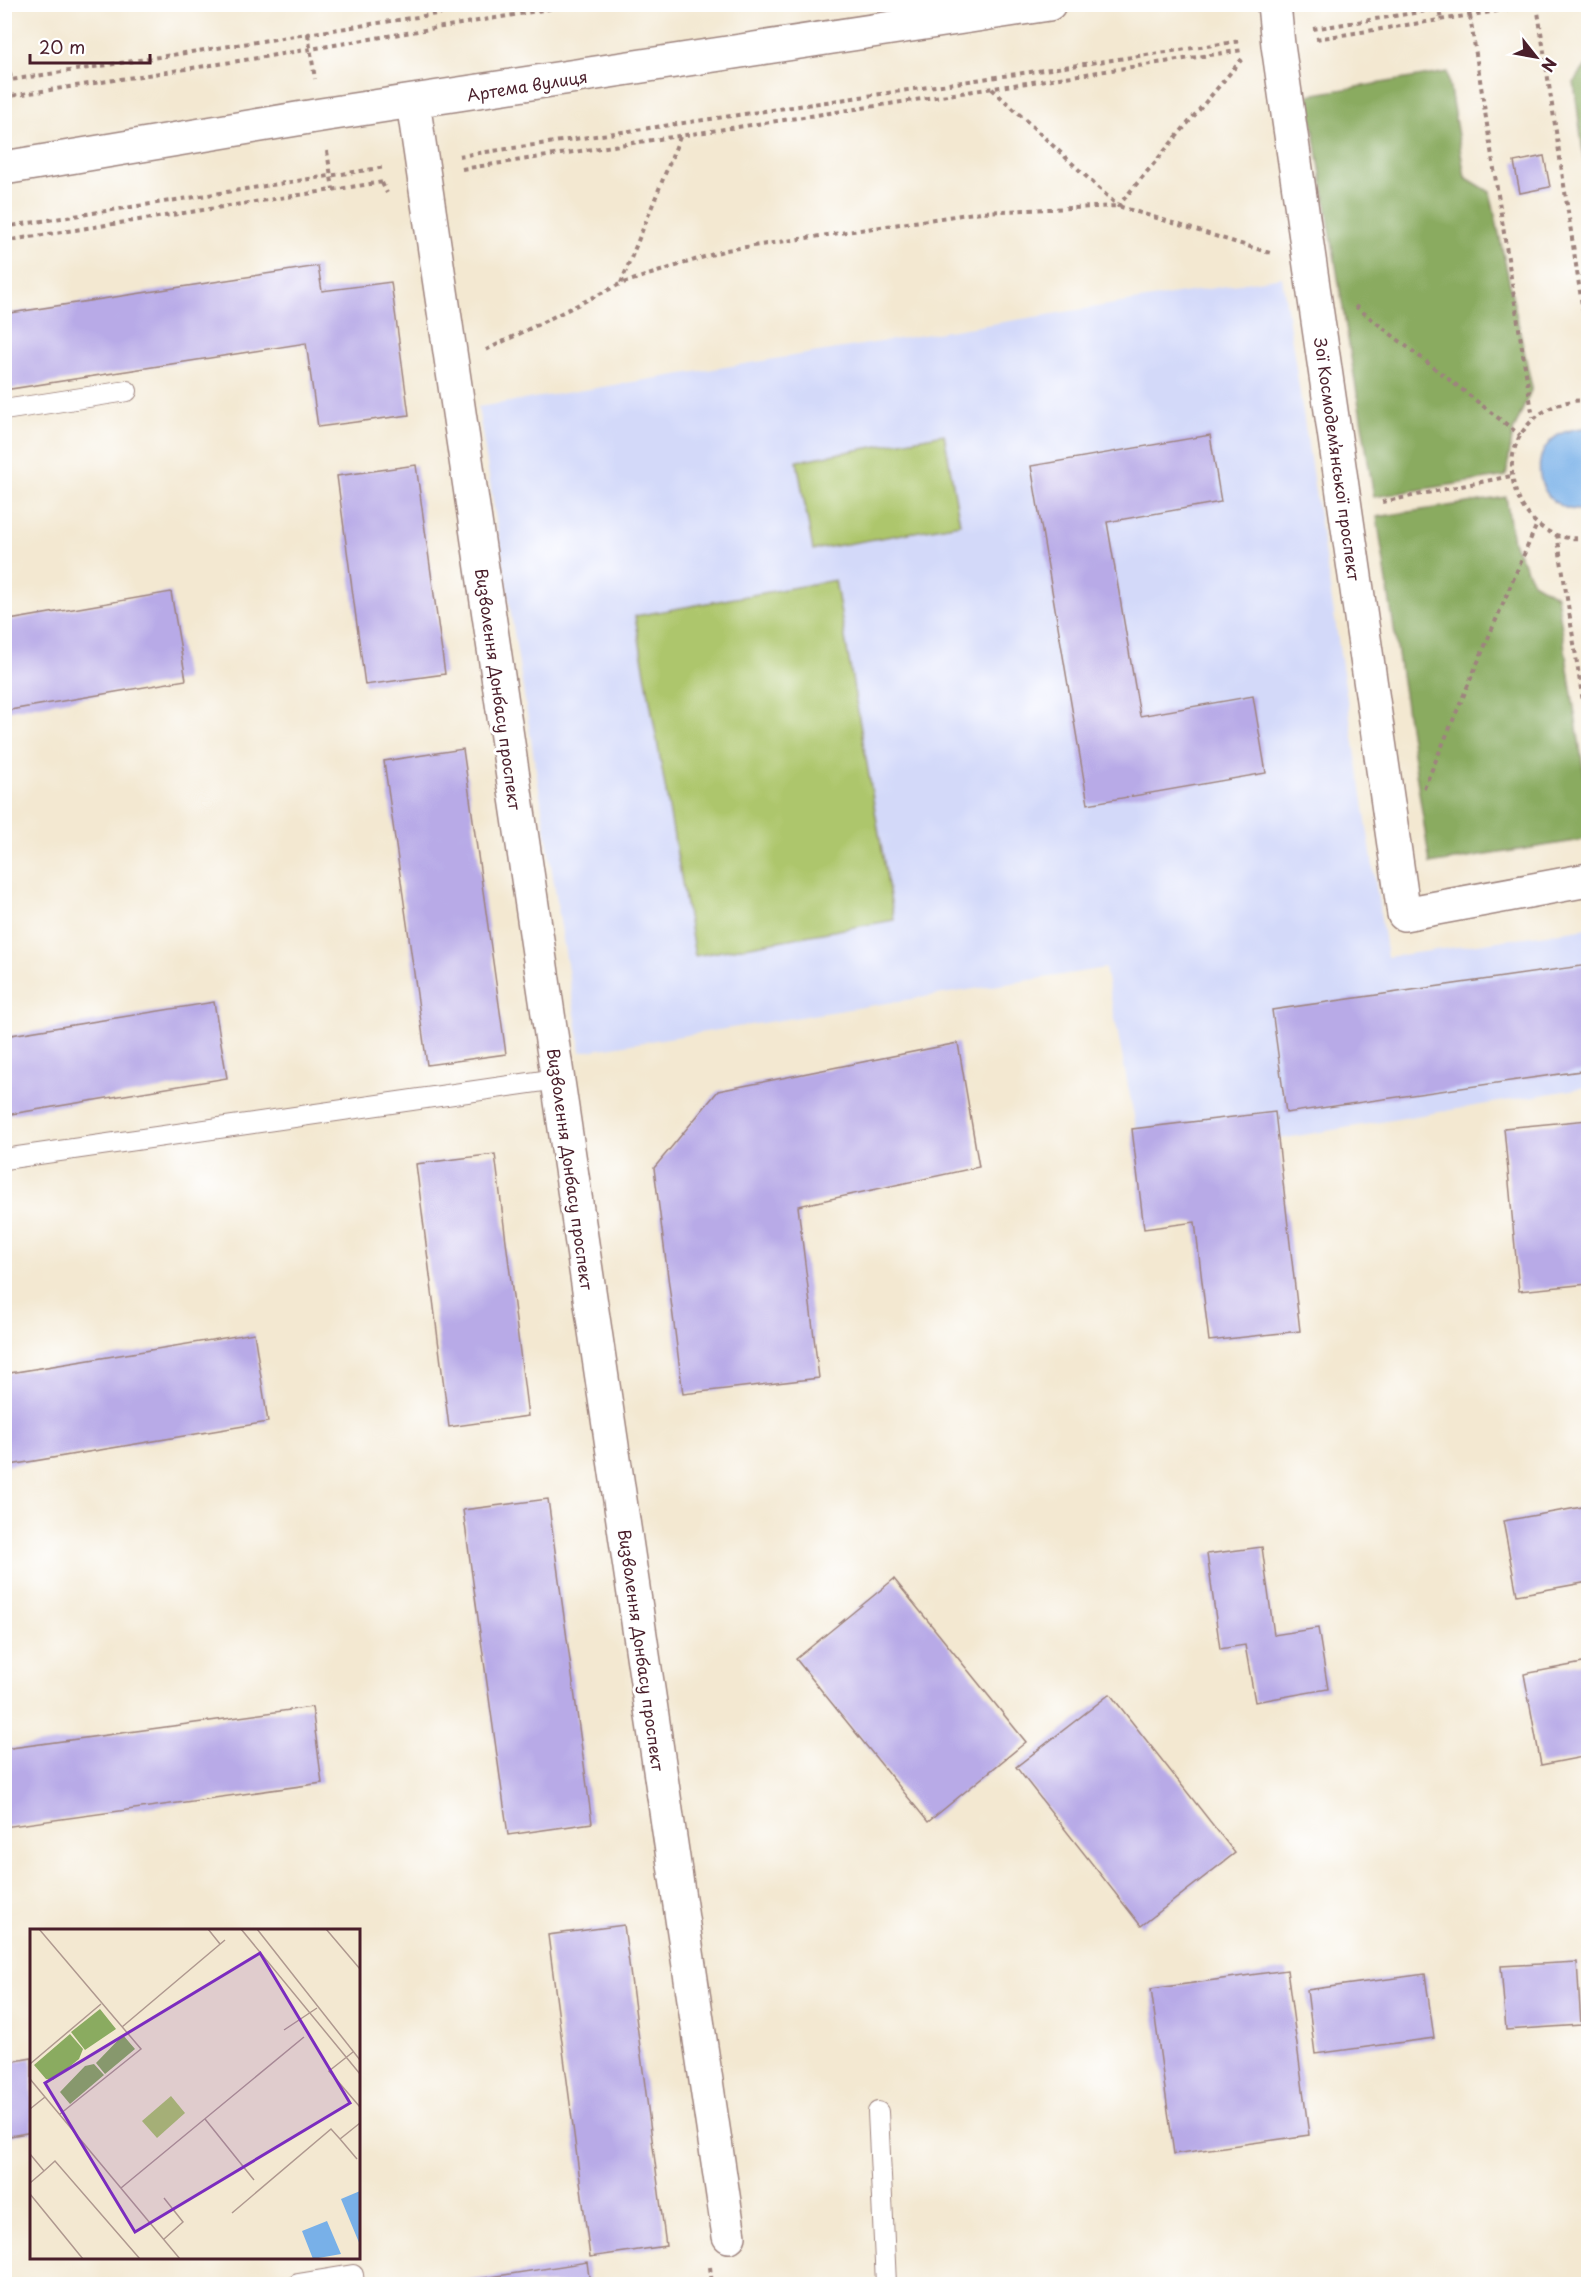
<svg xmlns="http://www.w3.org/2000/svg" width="1593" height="2289" font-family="'Playpen Sans',sans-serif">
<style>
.built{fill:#d3d9f9}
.green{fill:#adc66c;stroke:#7c724c;stroke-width:1.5}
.forest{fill:#8aab60;stroke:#6a6546;stroke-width:1.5}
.water{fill:#78b0e8;stroke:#61688a;stroke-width:1.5}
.building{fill:#b8aae7}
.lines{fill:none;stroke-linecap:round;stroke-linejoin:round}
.service-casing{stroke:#9e847e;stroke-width:22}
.minor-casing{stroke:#9e847e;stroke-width:36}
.primary-casing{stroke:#9e847e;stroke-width:36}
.path{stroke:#9e847e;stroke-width:4;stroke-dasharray:4.5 4.5;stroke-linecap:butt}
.service{stroke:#fff;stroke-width:20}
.minor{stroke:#fff;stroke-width:33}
.primary{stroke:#fff;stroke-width:33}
.labels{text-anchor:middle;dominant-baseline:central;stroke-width:6;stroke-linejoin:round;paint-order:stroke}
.street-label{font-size:16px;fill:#4a1f2b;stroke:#fff}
.inset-road{fill:none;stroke:#af988f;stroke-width:1.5}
.view{fill:#7b2cbf;fill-opacity:0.15;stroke:#7b2cbf;stroke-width:3}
.inset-edge{fill:none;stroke:#4a1f2b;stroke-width:3}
</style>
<rect width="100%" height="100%" fill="#fff"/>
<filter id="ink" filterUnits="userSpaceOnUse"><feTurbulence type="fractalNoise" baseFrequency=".0167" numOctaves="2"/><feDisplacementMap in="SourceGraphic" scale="12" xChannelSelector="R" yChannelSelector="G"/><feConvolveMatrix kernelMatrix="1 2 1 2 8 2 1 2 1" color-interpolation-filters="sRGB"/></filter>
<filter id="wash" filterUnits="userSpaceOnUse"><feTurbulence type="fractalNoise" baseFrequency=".008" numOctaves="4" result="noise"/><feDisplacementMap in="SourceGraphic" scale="24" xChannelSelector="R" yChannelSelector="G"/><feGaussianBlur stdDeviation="1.35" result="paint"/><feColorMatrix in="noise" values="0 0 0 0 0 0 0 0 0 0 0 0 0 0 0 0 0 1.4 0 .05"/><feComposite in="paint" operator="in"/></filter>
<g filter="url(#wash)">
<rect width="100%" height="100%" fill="#f3e8d1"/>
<polygon class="built" points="1282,277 1387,957 1588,928 1588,1087 1143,1162 1105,968 581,1052 478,407"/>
<g class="green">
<polygon points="944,434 960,524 813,550 797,461"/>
<polygon points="835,580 894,920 695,956 635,616"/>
</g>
<g class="forest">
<polygon points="1588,63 1588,192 1574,82"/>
<polygon points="1447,72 1465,177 1490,192 1532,388 1513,432 1506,476 1374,497 1308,95"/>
<polygon points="1506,497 1513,542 1533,582 1557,596 1588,800 1588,839 1430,864 1377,517"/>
</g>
<path class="water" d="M 1585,428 L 1588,429 L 1588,509 C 1532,520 1516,431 1585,428 Z"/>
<g id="blocks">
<g class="building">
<polygon points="1544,156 1550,187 1520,193 1514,162"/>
<polygon points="318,266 322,291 391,282 409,415 318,427 306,343 4,390 4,314"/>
<polygon points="1210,435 1221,502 1107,522 1140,716 1253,696 1266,773 1088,804 1031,466"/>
<polygon points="416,465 445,674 365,685 337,476"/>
<polygon points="171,592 186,680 4,711 4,621"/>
<polygon points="463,749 506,1054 427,1065 384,761"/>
<polygon points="1588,965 1588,1070 1286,1113 1272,1010"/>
<polygon points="214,1002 227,1078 5,1115 5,1036"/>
<polygon points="958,1043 979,1167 798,1206 819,1378 683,1394 654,1168 718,1091"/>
<polygon points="1275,1112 1300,1331 1209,1341 1195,1222 1144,1229 1132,1129"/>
<polygon points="1588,1120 1588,1284 1519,1291 1504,1128"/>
<polygon points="495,1154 528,1416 449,1427 416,1164"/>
<polygon points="254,1333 268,1422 4,1466 4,1374"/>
<polygon points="548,1499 592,1823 508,1835 463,1510"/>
<polygon points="1588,1506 1588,1582 1517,1595 1503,1521"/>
<polygon points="1262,1547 1274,1635 1318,1628 1328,1689 1255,1702 1245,1645 1220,1649 1207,1554"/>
<polygon points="894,1579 1026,1742 928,1822 796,1659"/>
<polygon points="1588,1662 1588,1756 1541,1765 1524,1674"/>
<polygon points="1110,1694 1235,1853 1141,1926 1016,1767"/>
<polygon points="312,1707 322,1783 4,1827 4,1749"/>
<polygon points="624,1925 666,2246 590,2257 548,1935"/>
<polygon points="1577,1962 1581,2025 1506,2030 1501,1966"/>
<polygon points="1287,1970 1309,2135 1174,2154 1151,1989"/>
<polygon points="1425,1974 1434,2038 1315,2054 1307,1990"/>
<polygon points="32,2058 32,2132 4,2137 4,2063"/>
<polygon points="587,2262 590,2284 453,2284 453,2283"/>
</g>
</g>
</g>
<g filter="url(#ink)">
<use href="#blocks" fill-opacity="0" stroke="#9e847e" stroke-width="1.5"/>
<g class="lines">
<g class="service-casing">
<g id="service">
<polyline points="4,410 127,391"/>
<polyline points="4,1159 557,1079"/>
<polyline points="878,2112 886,2284"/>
<polyline points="298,2284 353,2275 354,2284"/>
</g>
</g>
<g class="minor-casing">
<g id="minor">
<polyline points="1274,4 1278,45 1404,914 1588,880"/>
<polyline points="413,102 729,2236"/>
</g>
</g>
<g class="primary-casing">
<polyline id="primary" points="4,168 321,115 1049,4"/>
</g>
<g class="path">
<polyline points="1438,4 1441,20"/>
<polyline points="1537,5 1588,345"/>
<polyline points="1470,16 1533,418"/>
<polyline points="1313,29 1470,4"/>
<polyline points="308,34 315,79"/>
<polyline points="4,37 11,80"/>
<polyline points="1316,39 1543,4"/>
<polyline points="4,81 501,4"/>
<polyline points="992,89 1118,206 1242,59"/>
<polyline points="4,97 251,59 579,4"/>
<polyline points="327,151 333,189"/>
<polyline points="459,156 1241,41"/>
<polyline points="462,169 1243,50"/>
<polyline points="382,183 387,193"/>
<polyline points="4,227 386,167"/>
<polyline points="4,241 383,182"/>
<polyline points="621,283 680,137"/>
<polyline points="1355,306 1520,435"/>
<polyline points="486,350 620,284 726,250 981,212 1118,206 1270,253"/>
<path d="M 1588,401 C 1573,399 1558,403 1545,411 C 1479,450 1521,551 1588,537"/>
<polyline points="1382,502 1511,476"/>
<polyline points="1557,534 1588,734"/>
<polyline points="1424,788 1537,524"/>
<polyline points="710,2267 712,2284"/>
</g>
<use href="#service" class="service"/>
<use href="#minor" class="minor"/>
<use href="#primary" class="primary"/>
</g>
</g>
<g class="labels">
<g class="street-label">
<text transform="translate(527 85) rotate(-9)">Артема вулиця</text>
<text transform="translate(1338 459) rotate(82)">Зої Космодем’янської проспект</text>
<text transform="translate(499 689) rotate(82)">Визволення Донбасу проспект</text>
<text transform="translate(571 1169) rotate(82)">Визволення Донбасу проспект</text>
<text transform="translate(642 1650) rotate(82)">Визволення Донбасу проспект</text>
</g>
</g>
<g transform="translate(30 1929)">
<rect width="330" height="330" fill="#f3e8d1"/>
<path d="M 141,167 L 155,184 L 127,209 L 112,192 Z" fill="#adc66c"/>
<path d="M 70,80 L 86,100 L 55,121 L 41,103 ZM 40,105 L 53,120 L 49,130 L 23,151 L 16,150 L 4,136 ZM 93,106 L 105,120 L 75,145 L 66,134 ZM 64,135 L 74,146 L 40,175 L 30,163 L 55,137 Z" fill="#8aab60"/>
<path d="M 330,262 L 330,316 L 311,270 ZM 297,292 L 311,325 L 283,330 L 272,302 Z" fill="#78b0e8"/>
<path class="inset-road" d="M 9,0 L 111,120 L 30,185M 178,0 L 190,15M 211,0 L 330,145M 227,0 L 330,131M 296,0 L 330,40M 92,98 L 195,11M 254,101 L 287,79M 323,123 L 299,142 L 330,178M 0,135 L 71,75M 0,150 L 150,330M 0,180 L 15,168M 175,190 L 224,251M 310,210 L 327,230M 0,225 L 14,242 L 25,232 L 110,330M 0,254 L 14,242M 91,259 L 274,108M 0,265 L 53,330M 202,284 L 301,200 L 310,210 L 330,194M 134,310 L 153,293 L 134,269"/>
<path class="view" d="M 230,24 L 320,174 L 105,303 L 15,154 Z"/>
<rect width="330" height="330" class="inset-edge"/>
</g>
<rect width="1593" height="2289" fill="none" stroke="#fff" stroke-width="24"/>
<g transform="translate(1536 57) rotate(121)" stroke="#ffffff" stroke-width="4.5" paint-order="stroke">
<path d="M0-4.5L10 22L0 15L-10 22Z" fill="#4a1f2b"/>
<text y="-9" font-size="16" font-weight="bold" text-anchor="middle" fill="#4a1f2b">N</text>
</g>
<path d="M30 54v9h120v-9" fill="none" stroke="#4a1f2b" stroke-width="3"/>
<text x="39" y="54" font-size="18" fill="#4a1f2b" stroke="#ffffff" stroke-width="4.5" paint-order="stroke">20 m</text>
</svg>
